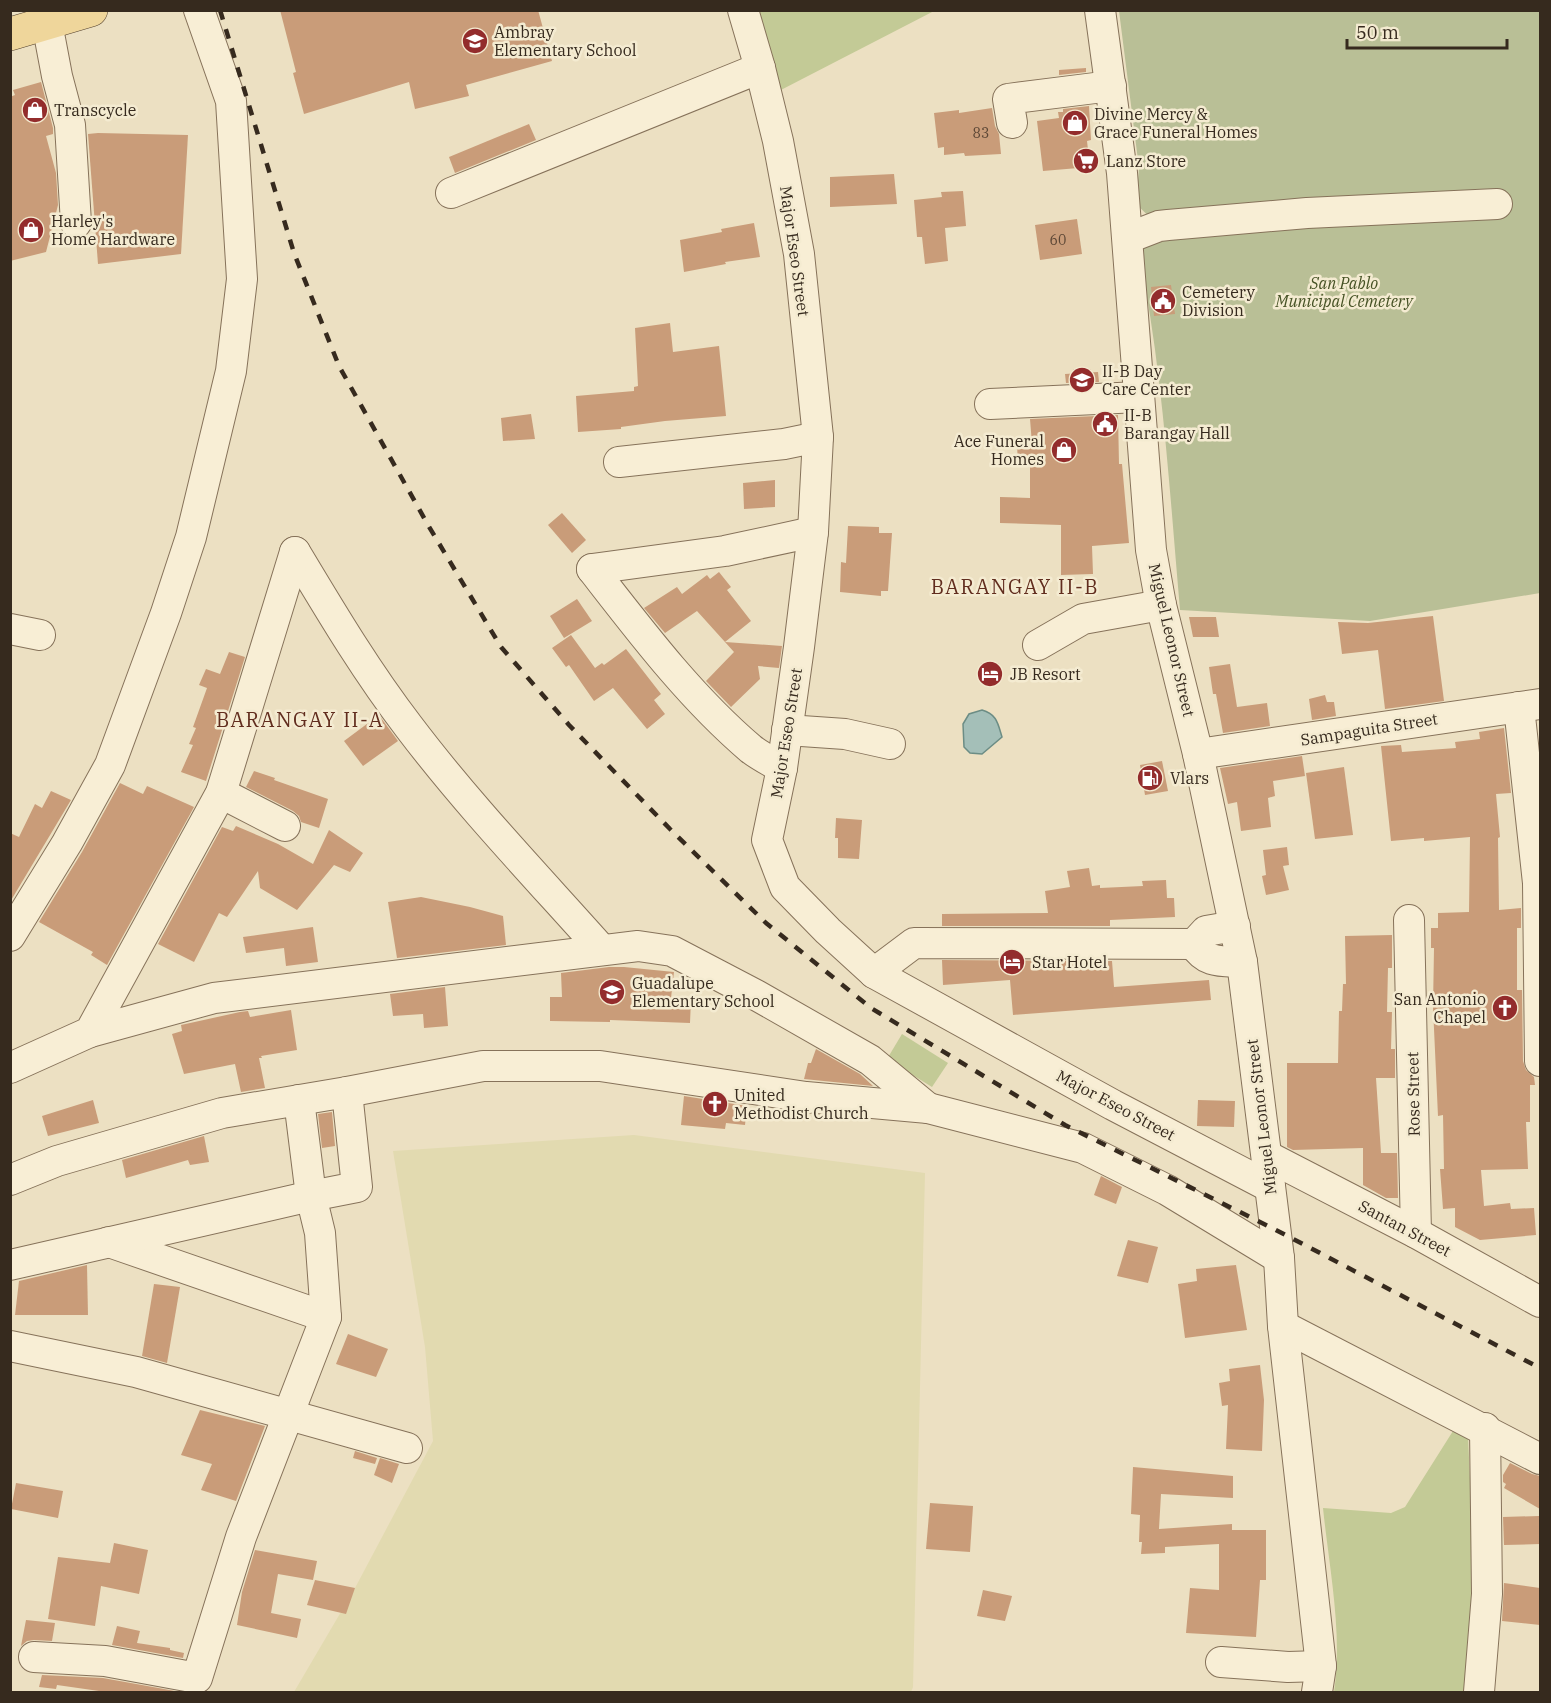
<svg xmlns="http://www.w3.org/2000/svg" width="1551" height="1703" font-family="'IBM Plex Serif',serif">
<style>
.farmland{fill:#e2dab0}
.green{fill:#c3ca96}
.cemetery{fill:#b9bf96}
.water{fill:#a4bfb8;stroke:#6c8d85;stroke-width:1.5}
.building{fill:#c99c79}
.lines{fill:none;stroke-linecap:round;stroke-linejoin:round}
.minor-casing{stroke:#86725a;stroke-width:32}
.major-casing{stroke:#53402e;stroke-width:34}
.minor{stroke:#f8eed5;stroke-width:30}
.major{stroke:#efd69b;stroke-width:33}
.rail{stroke:#362a1e;stroke-width:4.5;stroke-dasharray:10 10;stroke-linecap:butt}
.labels{text-anchor:middle;dominant-baseline:central;stroke-width:5;stroke-linejoin:round;paint-order:stroke}
.number-label{font-size:14px;fill:#5b4635}
.poi-label{font-size:16px;fill:#362a1e;stroke:#f4ebd1;text-anchor:start}
.street-label{font-size:16px;fill:#362a1e;stroke:#f4ebd1}
.park-label{font-size:16px;font-style:italic;fill:#465225;stroke:#f4ebd1}
.quarter-label{font-size:20px;letter-spacing:1.5px;fill:#612d1e;stroke:#f4ebd1}
</style>
<rect width="100%" height="100%" fill="#ece0c2"/>
<polygon class="farmland" points="634,1135 925,1173 913,1687 911,1692 294,1692 355,1588 433,1441 425,1347 393,1151"/>
<g class="green">
<polygon points="752,10 934,11 777,92"/>
<polygon points="902,1034 948,1063 932,1087 887,1059"/>
<path d="M 1453,1431 L 1468,1437 L 1474,1562 L 1468,1692 L 1334,1692 C 1343,1634 1329,1567 1323,1508 L 1391,1513 L 1405,1507 Z"/>
</g>
<path class="cemetery" d="M 1119,11 L 1540,11 L 1540,593 L 1370,621 L 1180,610 C 1169,485 1162,357 1135,235 L 1159,226 L 1136,204 L 1139,168 Z"/>
<path class="water" d="M 982,710 C 997,714 998,724 1002,737 L 982,754 L 970,753 L 964,747 L 963,724 L 969,714 Z"/>
<g class="building">
<polygon points="280,10 538,10 552,61 466,85 469,96 415,109 409,82 304,114 293,73 296,72"/>
<polygon points="1086,68 1086,72 1059,75 1059,70"/>
<polygon points="41,82 53,128 53,134 46,136 56,173 58,205 46,252 10,261 10,97 15,95 13,90"/>
<polygon points="1089,106 1091,140 1087,141 1090,167 1043,171 1037,121 1059,118 1058,112 1063,112 1063,109"/>
<polygon points="992,108 995,126 999,134 1001,154 965,156 964,153 944,155 944,147 938,148 934,113 959,110 959,113"/>
<polygon points="529,124 536,140 455,173 449,157"/>
<polygon points="98,133 188,135 181,254 98,264 88,134"/>
<polygon points="894,174 897,204 830,207 830,177"/>
<polygon points="963,191 966,226 945,228 948,261 925,264 922,237 917,237 914,200 942,197 941,192"/>
<polygon points="1077,219 1082,254 1040,260 1035,225"/>
<polygon points="754,223 760,257 725,262 726,264 684,272 680,240 722,232 721,229"/>
<polygon points="1171,285 1175,314 1154,316 1151,287"/>
<polygon points="670,323 673,352 719,346 726,416 665,421 621,427 621,429 578,432 576,396 634,391 634,387 638,386 635,328"/>
<polygon points="1098,372 1099,382 1066,383 1065,374"/>
<polygon points="531,414 535,439 503,441 501,418"/>
<polygon points="1118,415 1119,464 1122,464 1129,543 1092,546 1093,574 1061,575 1061,525 1000,523 1000,497 1030,498 1030,463 1018,464 1017,445 1032,444 1030,419"/>
<polygon points="775,480 775,507 744,509 743,483"/>
<polygon points="562,513 586,540 572,553 548,525"/>
<polygon points="848,526 879,527 879,533 892,533 888,591 881,591 881,596 840,592 841,562 846,563"/>
<polygon points="719,572 731,587 727,590 751,621 725,642 782,646 779,668 758,666 760,679 731,707 706,681 734,652 697,611 665,633 644,608 677,587 682,594 707,575 710,579"/>
<polygon points="577,599 592,621 564,638 550,616"/>
<polygon points="1433,616 1444,701 1385,709 1378,650 1342,654 1338,622 1368,623"/>
<polygon points="1189,617 1216,617 1219,637 1193,637"/>
<polygon points="571,635 595,668 602,663 604,665 626,649 661,694 654,700 665,714 647,729 613,688 594,701 569,665 566,667 552,648"/>
<polygon points="229,652 245,657 206,781 181,772 193,745 189,744 196,728 193,727 207,688 199,685 206,669 220,674"/>
<polygon points="1230,664 1237,707 1267,703 1270,726 1223,733 1216,694 1213,694 1209,667"/>
<polygon points="1325,695 1327,702 1334,702 1336,716 1312,720 1309,699"/>
<polygon points="379,715 398,741 363,766 344,741"/>
<polygon points="1504,728 1511,793 1496,794 1500,837 1498,838 1499,910 1521,908 1521,928 1517,928 1517,990 1522,990 1523,1061 1526,1070 1534,1077 1535,1085 1530,1085 1530,1122 1526,1122 1528,1169 1481,1170 1484,1206 1510,1203 1511,1209 1534,1208 1536,1235 1480,1240 1455,1227 1455,1208 1443,1209 1440,1169 1444,1169 1443,1115 1438,1116 1433,1007 1434,948 1431,948 1431,928 1438,928 1438,913 1469,912 1470,837 1424,841 1424,838 1391,841 1381,746 1401,745 1402,752 1456,748 1455,742 1480,739 1479,732"/>
<polygon points="1302,756 1305,776 1273,781 1275,796 1268,798 1271,827 1241,831 1237,802 1228,804 1220,768"/>
<polygon points="1162,761 1168,791 1145,795 1140,765"/>
<polygon points="1344,767 1353,835 1315,839 1306,773"/>
<polygon points="254,771 275,778 274,780 328,799 319,828 301,822 299,816 293,811 246,787"/>
<polygon points="120,783 143,794 147,786 194,807 107,965 91,955 93,952 39,922 82,852"/>
<polygon points="51,791 71,800 10,902 10,833 19,837 35,804 42,808"/>
<polygon points="836,818 862,820 859,859 838,858 838,838 835,838"/>
<polygon points="236,826 278,844 313,864 329,830 363,853 350,872 334,865 297,910 260,888 258,871 227,917 219,913 194,962 158,944 222,827 233,831"/>
<polygon points="1287,847 1289,865 1283,866 1289,890 1266,895 1262,876 1266,875 1263,850"/>
<polygon points="1089,868 1092,886 1100,885 1100,888 1143,886 1142,881 1166,880 1167,898 1174,898 1175,917 1110,920 1110,926 942,926 942,914 1048,913 1045,891 1070,887 1067,871"/>
<polygon points="421,897 470,907 503,916 506,945 397,958 388,902"/>
<polygon points="313,927 318,962 286,966 284,948 246,953 243,937"/>
<polygon points="1392,935 1392,968 1388,968 1387,1012 1392,1012 1391,1049 1395,1049 1395,1078 1376,1078 1381,1153 1397,1153 1398,1198 1386,1198 1363,1185 1363,1148 1293,1150 1287,1147 1287,1063 1338,1063 1339,1011 1342,1011 1343,984 1346,984 1345,936"/>
<polygon points="942,960 1112,961 1114,987 1209,980 1211,1000 1013,1015 1010,980 943,985"/>
<polygon points="609,967 624,967 674,972 671,998 691,999 690,1023 610,1020 610,1022 550,1021 550,997 562,997 561,973"/>
<polygon points="445,987 448,1026 424,1028 423,1014 393,1016 390,994"/>
<polygon points="291,1010 297,1050 261,1056 262,1058 259,1058 265,1088 241,1092 235,1064 184,1074 172,1034 182,1031 181,1025 240,1012 248,1011 250,1017"/>
<polygon points="816,1049 860,1074 873,1086 804,1079 808,1063 811,1063"/>
<polygon points="684,1096 747,1106 745,1125 726,1123 725,1129 681,1125"/>
<polygon points="93,1100 99,1123 48,1136 42,1116"/>
<polygon points="1198,1100 1235,1101 1234,1127 1197,1126"/>
<polygon points="332,1112 335,1146 322,1148 318,1114"/>
<polygon points="204,1136 209,1162 190,1165 188,1160 126,1178 122,1160"/>
<polygon points="1101,1176 1122,1187 1116,1204 1094,1195"/>
<polygon points="1128,1240 1158,1247 1148,1283 1117,1276"/>
<polygon points="87,1265 88,1315 15,1315 19,1281"/>
<polygon points="1236,1265 1247,1330 1185,1338 1178,1284 1197,1281 1196,1269"/>
<polygon points="154,1284 180,1287 167,1363 142,1356"/>
<polygon points="348,1334 388,1349 376,1377 336,1364"/>
<polygon points="1260,1365 1264,1400 1262,1451 1226,1449 1228,1405 1222,1406 1219,1383 1230,1381 1229,1369"/>
<polygon points="200,1410 265,1426 236,1501 201,1490 212,1464 181,1455"/>
<polygon points="355,1451 377,1458 375,1464 353,1458"/>
<polygon points="380,1458 399,1464 392,1483 374,1475"/>
<polygon points="1510,1463 1532,1474 1540,1476 1540,1509 1504,1488 1506,1484 1503,1482 1503,1475"/>
<polygon points="1133,1467 1233,1476 1233,1498 1161,1494 1159,1529 1232,1524 1232,1530 1266,1530 1266,1580 1260,1580 1256,1637 1186,1633 1190,1588 1219,1590 1219,1544 1165,1547 1165,1553 1141,1554 1142,1542 1139,1542 1140,1515 1131,1514"/>
<polygon points="16,1483 63,1491 58,1518 11,1509"/>
<polygon points="930,1503 973,1506 970,1552 926,1549"/>
<polygon points="1539,1516 1540,1544 1504,1545 1503,1517"/>
<polygon points="114,1543 148,1550 139,1594 101,1586 95,1626 48,1619 58,1557 110,1563"/>
<polygon points="255,1550 317,1561 313,1580 278,1574 271,1613 301,1619 297,1638 237,1625 242,1592"/>
<polygon points="315,1580 355,1588 346,1614 307,1605"/>
<polygon points="1504,1583 1540,1588 1540,1625 1502,1621"/>
<polygon points="983,1590 1012,1596 1005,1621 977,1616"/>
<polygon points="26,1620 55,1623 52,1641 34,1640 27,1641 21,1646"/>
<polygon points="117,1626 140,1631 137,1643 170,1648 170,1650 184,1653 183,1658 112,1645"/>
<polygon points="42,1675 103,1678 175,1691 106,1692 57,1685 56,1689 39,1687"/>
</g>
<g class="lines">
<g class="minor-casing">
<g id="minor">
<polyline points="743,10 760,68 778,141 799,254 818,437 813,532 799,647 782,768 767,840 785,887 828,931 874,973 1113,1105 1270,1187"/>
<polyline points="1100,10 1122,173 1151,550 1161,605 1198,754 1242,962 1279,1258 1283,1326 1321,1666 1317,1692"/>
<polyline points="47,23 57,76 70,125 76,223"/>
<polyline points="1012,123 1008,99 1111,86"/>
<polyline points="451,193 760,68"/>
<polyline points="1128,238 1159,226 1168,225 1307,213 1497,204"/>
<polyline points="990,404 1139,397"/>
<polyline points="619,462 784,444 818,437"/>
<path d="M 295,552 C 331,612 366,671 409,727 C 468,805 537,877 602,950"/>
<path d="M 592,569 C 641,632 690,697 751,749 C 760,756 772,762 782,768"/>
<polyline points="592,569 725,551 813,532"/>
<polyline points="10,629 40,635"/>
<polyline points="1038,645 1083,619 1161,605"/>
<polyline points="1519,707 1538,883 1540,1061"/>
<polyline points="787,730 845,734 890,744"/>
<polyline points="1198,754 1540,704"/>
<polyline points="221,793 285,826"/>
<polyline points="1409,920 1416,1233"/>
<path d="M 1235,926 L 1206,931 L 1194,944 C 1206,964 1222,961 1242,962"/>
<polyline points="10,936 67,843 110,765 166,613 191,537 231,371 242,279 231,101 199,10"/>
<polyline points="874,973 914,943 1194,944"/>
<polyline points="90,1032 214,998 638,946 672,951 756,995 870,1060 928,1108"/>
<polyline points="10,1068 90,1032 221,793 295,552"/>
<polyline points="1267,1156 1416,1233 1540,1302"/>
<polyline points="10,1180 57,1161 222,1113 347,1092 483,1066 600,1066 806,1097 928,1108 1083,1148 1167,1190 1279,1258"/>
<polyline points="109,1242 326,1317"/>
<polyline points="10,1265 311,1196 357,1187 347,1092"/>
<polyline points="1283,1326 1540,1459"/>
<polyline points="10,1346 136,1372 407,1448"/>
<polyline points="34,1657 105,1661 197,1678 241,1537 326,1317 320,1233 311,1196 299,1100"/>
<polyline points="1221,1662 1288,1667 1321,1666"/>
<polyline points="1479,1692 1487,1594 1485,1428"/>
</g>
</g>
<g class="major-casing">
<polyline id="major" points="10,34 91,10"/>
</g>
<use href="#minor" class="minor"/>
<use href="#major" class="major"/>
<polyline class="rail" points="220,10 294,253 339,366 428,525 501,647 569,725 670,829 766,923 871,1008 1065,1125 1274,1229 1540,1368"/>
</g>
<defs>
<g id="school-disc" transform="scale(1.35)"><circle r="9.5" fill="#932c2c" stroke="#f4ebd1"/><path d="M0-5L7-2L0 1L-7-2ZM-4 1L0 2.5L4 1V4Q0 6-4 4Z" fill="#fff"/></g>
<g id="shop-disc" transform="scale(1.35)"><circle r="9.5" fill="#932c2c" stroke="#f4ebd1"/><path d="M-5-2.5h2.3a2.7 3.5 0 0 1 5.4 0H5L5.5 6h-11ZM-1.5-2.5h3a1.5 2.3 0 0 0-3 0Z" fill="#fff"/></g>
<g id="supermarket-disc" transform="scale(1.35)"><circle r="9.5" fill="#932c2c" stroke="#f4ebd1"/><path d="M-6-5.5h2.5l.6 2H6L4.5 2H-2.5L-4.4-4H-6ZM-1.5 3.2a1.3 1.3 0 1 0 .1 0ZM3 3.2a1.3 1.3 0 1 0 .1 0Z" fill="#fff"/></g>
<g id="civic-disc" transform="scale(1.35)"><circle r="9.5" fill="#932c2c" stroke="#f4ebd1"/><path d="M-.6-6.5H3V-4.5H.6V-3L4-1V1h2V6H-6V1h2V-1L-.6-3ZM-1.2 2.5V6h2.4V2.5Z" fill="#fff"/></g>
<g id="hotel-disc" transform="scale(1.35)"><circle r="9.5" fill="#932c2c" stroke="#f4ebd1"/><path d="M-6-4.5h1.5V1H6V5H4.5V3h-9V5H-6ZM-4 0a1.8 1.8 0 1 1 3.6 0ZM.5 0V-2.5h3Q6-2.5 6 0Z" fill="#fff"/></g>
<g id="fuel-disc" transform="scale(1.35)"><circle r="9.5" fill="#932c2c" stroke="#f4ebd1"/><path d="M-5.5-6h7V0h2V4h1.3V-2.5L3-4.5l.8-.8L6-3V5H2.5V1h-1V6h-7ZM-4.2-4.7v3.2H.2V-4.7Z" fill="#fff"/></g>
<g id="church-disc" transform="scale(1.35)"><circle r="9.5" fill="#932c2c" stroke="#f4ebd1"/><path d="M-1.2-6h2.4v3.5h3.3v2.4h-3.3V6h-2.4V-.1h-3.3v-2.4h3.3Z" fill="#fff"/></g>
</defs>
<g fill-rule="evenodd">
<use href="#school-disc" x="475" y="41"/>
<use href="#shop-disc" x="35" y="110"/>
<use href="#shop-disc" x="1075" y="123"/>
<use href="#supermarket-disc" x="1086" y="161"/>
<use href="#shop-disc" x="31" y="230"/>
<use href="#civic-disc" x="1163" y="301"/>
<use href="#school-disc" x="1082" y="380"/>
<use href="#civic-disc" x="1105" y="424"/>
<use href="#shop-disc" x="1064" y="450"/>
<use href="#hotel-disc" x="990" y="674"/>
<use href="#fuel-disc" x="1150" y="778"/>
<use href="#hotel-disc" x="1012" y="962"/>
<use href="#school-disc" x="612" y="992"/>
<use href="#church-disc" x="1505" y="1008"/>
<use href="#church-disc" x="715" y="1104"/>
</g>
<g class="labels">
<g class="number-label">
<text x="981" y="133">83</text>
<text x="1058" y="240">60</text>
</g>
<g class="poi-label">
<text x="494" y="32">Ambray<tspan x="494" dy="18">Elementary School</tspan></text>
<text x="54" y="110">Transcycle</text>
<text x="1094" y="114">Divine Mercy &amp;<tspan x="1094" dy="18">Grace Funeral Homes</tspan></text>
<text x="1106" y="161">Lanz Store</text>
<text x="51" y="221">Harley's<tspan x="51" dy="18">Home Hardware</tspan></text>
<text x="1182" y="292">Cemetery<tspan x="1182" dy="18">Division</tspan></text>
<text x="1102" y="371">II-B Day<tspan x="1102" dy="18">Care Center</tspan></text>
<text x="1124" y="415">II-B<tspan x="1124" dy="18">Barangay Hall</tspan></text>
<text x="1044" y="441" text-anchor="end">Ace Funeral<tspan x="1044" dy="18">Homes</tspan></text>
<text x="1010" y="674">JB Resort</text>
<text x="1170" y="778">Vlars</text>
<text x="1032" y="962">Star Hotel</text>
<text x="632" y="983">Guadalupe<tspan x="632" dy="18">Elementary School</tspan></text>
<text x="1486" y="999" text-anchor="end">San Antonio<tspan x="1486" dy="18">Chapel</tspan></text>
<text x="734" y="1095">United<tspan x="734" dy="18">Methodist Church</tspan></text>
</g>
<g class="street-label">
<text transform="translate(795 251) rotate(82)">Major Eseo Street</text>
<text transform="translate(1172 640) rotate(77)">Miguel Leonor Street</text>
<text transform="translate(1369 729) rotate(-9)">Sampaguita Street</text>
<text transform="translate(786 733) rotate(-81)">Major Eseo Street</text>
<text transform="translate(1413 1094) rotate(-91)">Rose Street</text>
<text transform="translate(1116 1105) rotate(28)">Major Eseo Street</text>
<text transform="translate(1261 1117) rotate(-97)">Miguel Leonor Street</text>
<text transform="translate(1405 1228) rotate(28)">Santan Street</text>
</g>
<g class="park-label">
<text x="1344" y="283">San Pablo<tspan x="1344" dy="18">Municipal Cemetery</tspan></text>
</g>
<g class="quarter-label">
<text x="1015" y="586">BARANGAY II-B</text>
<text x="300" y="719">BARANGAY II-A</text>
</g>
</g>
<rect width="1551" height="1703" fill="none" stroke="#362a1e" stroke-width="24"/>
<path d="M1347 39v9h160v-9" fill="none" stroke="#362a1e" stroke-width="3"/>
<text x="1356" y="39" font-size="18" fill="#362a1e" stroke="#f4ebd1" stroke-width="4.5" paint-order="stroke">50 m</text>
</svg>
